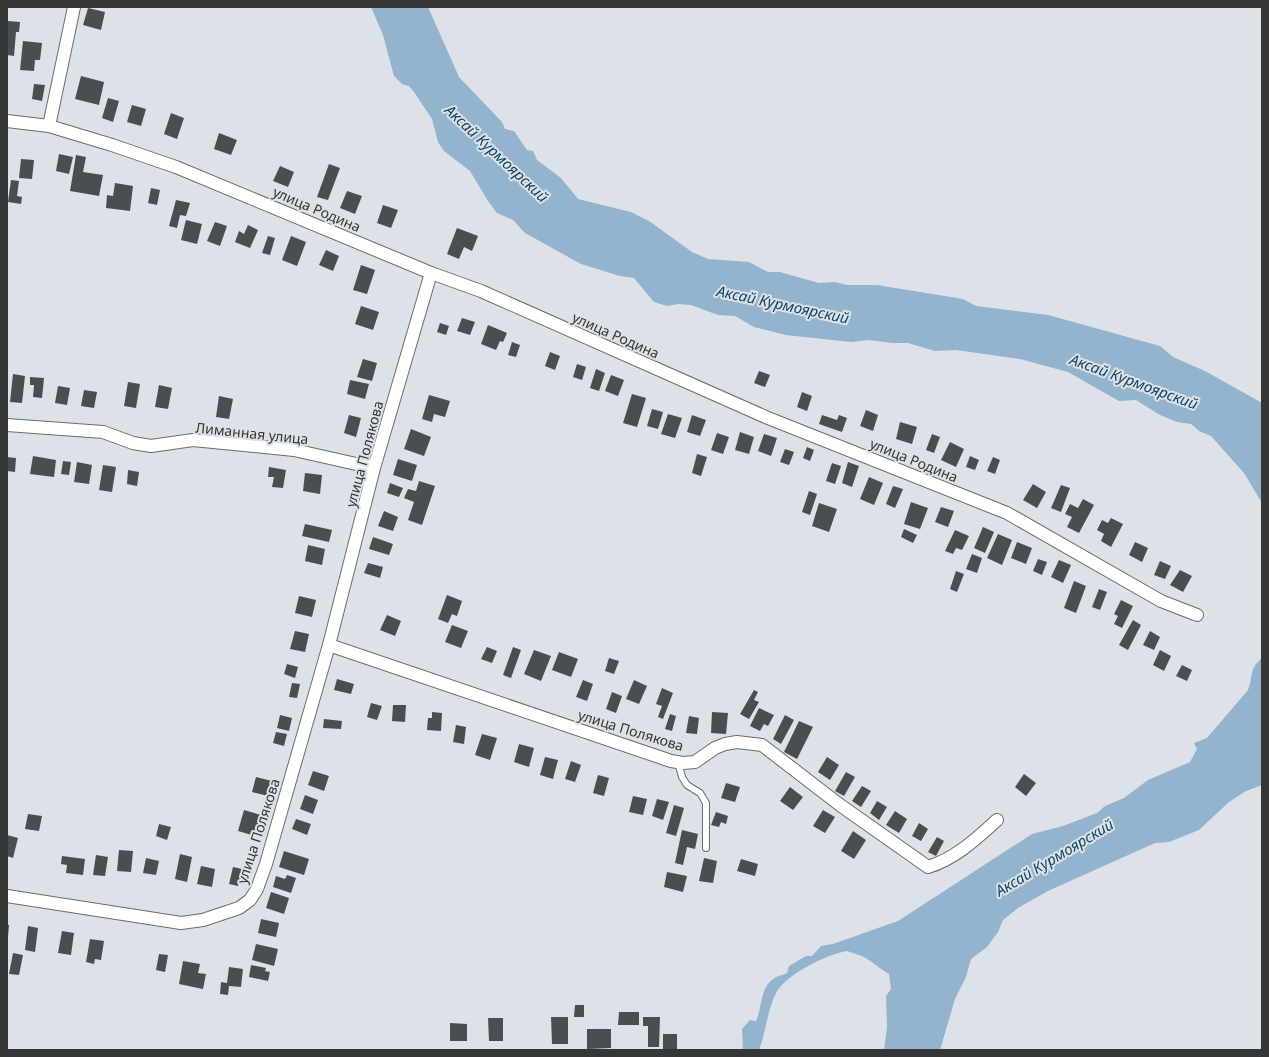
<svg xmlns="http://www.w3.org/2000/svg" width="1269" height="1057" font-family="'Noto Sans',sans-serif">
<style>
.water{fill:#94b3cd}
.building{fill:#494e52}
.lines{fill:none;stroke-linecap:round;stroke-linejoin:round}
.lane-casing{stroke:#676d71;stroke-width:8}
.street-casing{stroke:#676d71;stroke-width:14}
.lane{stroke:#fff;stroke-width:6}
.street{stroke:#fff;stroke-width:12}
.labels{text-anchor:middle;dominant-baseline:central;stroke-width:4;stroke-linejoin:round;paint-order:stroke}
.street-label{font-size:14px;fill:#343638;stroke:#dce2e7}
.water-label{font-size:15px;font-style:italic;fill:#0f4467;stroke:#dce2e7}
</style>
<rect width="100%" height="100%" fill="#dce2e7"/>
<g class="water">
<polygon points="371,7 428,7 459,77 502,122 505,129 514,131 527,150 533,151 537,160 561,178 578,199 631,212 649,221 692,252 708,259 749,262 768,272 780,272 819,283 835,282 847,285 877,285 963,299 976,306 1048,315 1160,346 1173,357 1205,371 1255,399 1262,403 1262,503 1244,473 1211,436 1199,431 1191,424 1177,422 1160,415 1136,400 1119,401 1068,372 1020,359 956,350 935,351 908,343 892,343 869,340 851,342 786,335 754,327 735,316 718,315 691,305 678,304 667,306 654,302 634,278 620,276 581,264 525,233 513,220 497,213 488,201 470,171 444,151 438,142 432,119 414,92 409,86 402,84 394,76 383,35"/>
<path d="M 1262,658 L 1262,785 L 1246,791 L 1229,802 L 1199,830 L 1169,842 L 1155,843 L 1048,891 L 1018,908 L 1003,920 L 998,932 L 987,947 L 971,959 L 966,977 L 955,999 L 940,1050 L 884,1050 L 887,1027 L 886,996 L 891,989 L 889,974 C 880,969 872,961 862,956 C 857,954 852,953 847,951 C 827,954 785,975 776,993 C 767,1011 766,1032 759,1050 L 743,1050 L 742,1029 L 750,1020 L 756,1021 C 762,1009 760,989 772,980 C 776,976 783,975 787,973 L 789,966 L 806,956 L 812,956 L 821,946 L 833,944 L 898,921 L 1032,834 L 1063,826 L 1097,813 L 1105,806 L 1124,798 L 1148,780 L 1190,762 L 1197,749 L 1194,743 L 1207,738 L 1248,690 C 1254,675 1248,670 1262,658 Z"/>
</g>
<g class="building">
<polygon points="88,8 105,12 101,30 83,25"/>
<polygon points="8,21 20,22 19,32 16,32 14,56 7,55"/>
<polygon points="23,41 42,43 40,60 35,60 34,71 20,70"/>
<polygon points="81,76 104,82 99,105 75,99"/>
<polygon points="34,84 45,85 42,101 32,99"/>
<polygon points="108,98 119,101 113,122 102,118"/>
<polygon points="132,105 146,109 141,126 127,122"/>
<polygon points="171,113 184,118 177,139 164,134"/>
<polygon points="219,133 237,140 231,155 214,149"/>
<polygon points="59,154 73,157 69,174 56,171"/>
<polygon points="76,155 86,157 83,172 103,175 99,196 70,191"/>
<polygon points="21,159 34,160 32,179 19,178"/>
<polygon points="329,164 340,168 328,200 317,197"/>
<polygon points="280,166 294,172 288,187 273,181"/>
<polygon points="11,180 19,181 17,196 22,197 21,204 8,202"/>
<polygon points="115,183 133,186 130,211 106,208 107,195 113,196"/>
<polygon points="151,188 160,190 157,205 148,203"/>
<polygon points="347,191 362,196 355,214 340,208"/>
<polygon points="176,200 190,203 186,216 180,215 177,228 169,226"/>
<polygon points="383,205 398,210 391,228 377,223"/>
<polygon points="186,220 202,224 197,244 181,240"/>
<polygon points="215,222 227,226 220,246 207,241"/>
<polygon points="248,225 258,230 250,248 235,242 239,231 244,234"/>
<polygon points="457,228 478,236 472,251 464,247 459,259 447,254"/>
<polygon points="268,236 275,238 270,255 262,253"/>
<polygon points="291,236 306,242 297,266 282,260"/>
<polygon points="326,250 339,256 333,271 319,265"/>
<polygon points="361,265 375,270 367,294 353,290"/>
<polygon points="361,306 379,312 373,330 355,324"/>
<polygon points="462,318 475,322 470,335 457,331"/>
<polygon points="440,323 449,326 446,335 437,332"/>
<polygon points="488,325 507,333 503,342 500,341 496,350 481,344"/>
<polygon points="512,342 520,345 516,357 508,355"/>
<polygon points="550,352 560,356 555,370 545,366"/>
<polygon points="363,359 377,363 372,381 357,377"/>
<polygon points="577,364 586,367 582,380 573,377"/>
<polygon points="596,369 605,373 599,391 590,388"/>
<polygon points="759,371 770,375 765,387 754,383"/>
<polygon points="13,374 25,376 22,403 10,402"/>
<polygon points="611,375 624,380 618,396 605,391"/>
<polygon points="30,377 44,378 42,398 33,397 34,385 30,385"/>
<polygon points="350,380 369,384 365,399 347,394"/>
<polygon points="128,382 140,384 136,408 124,406"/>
<polygon points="159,385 172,388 168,409 155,407"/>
<polygon points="58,386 70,388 67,405 55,403"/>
<polygon points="84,390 97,392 94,408 81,406"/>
<polygon points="802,392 812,396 807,411 797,407"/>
<polygon points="632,394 646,398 637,427 623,423"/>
<polygon points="429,395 450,401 445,417 434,414 432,422 422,419"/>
<polygon points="219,396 233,399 229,419 216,417"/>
<polygon points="652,409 663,412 658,429 647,426"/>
<polygon points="866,410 878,415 873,431 860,426"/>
<polygon points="668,414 682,418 675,438 661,434"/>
<polygon points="349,415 361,418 356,437 344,433"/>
<polygon points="692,415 706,420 700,436 687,432"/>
<polygon points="822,415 837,420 839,415 847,418 842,432 819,424"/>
<polygon points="900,422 917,427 912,444 896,439"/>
<polygon points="411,429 431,437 424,456 404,449"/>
<polygon points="740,432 754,437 749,454 735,450"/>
<polygon points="717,433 729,437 723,454 711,450"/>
<polygon points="764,434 777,438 771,456 758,451"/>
<polygon points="932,434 940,437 934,453 926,450"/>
<polygon points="950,442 964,449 956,467 941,460"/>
<polygon points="807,447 814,450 810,461 803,458"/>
<polygon points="785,449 794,452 789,465 780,462"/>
<polygon points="697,454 707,457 701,476 692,473"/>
<polygon points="33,456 56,460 54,477 30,474"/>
<polygon points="970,456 979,460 975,470 966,467"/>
<polygon points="7,457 16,458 15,472 7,471"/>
<polygon points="993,457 1000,460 995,474 987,471"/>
<polygon points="398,459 417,465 412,481 393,475"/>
<polygon points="63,461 71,462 69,475 61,474"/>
<polygon points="77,462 92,465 89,484 74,482"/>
<polygon points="848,462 859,466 852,487 842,483"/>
<polygon points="832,463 841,466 835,484 826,481"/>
<polygon points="103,465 116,467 112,492 99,490"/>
<polygon points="269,467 286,470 283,488 272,487 274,477 268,477"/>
<polygon points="128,470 139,472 137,486 127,484"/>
<polygon points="305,473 322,475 320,494 303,491"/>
<polygon points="869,477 883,483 874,505 860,499"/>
<polygon points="419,481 435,486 422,525 408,520 414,502 404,498 408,489 416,491"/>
<polygon points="390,483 403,488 399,497 387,493"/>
<polygon points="1033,484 1046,492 1037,508 1023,500"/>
<polygon points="1061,485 1070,488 1061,512 1051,508"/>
<polygon points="893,486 903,489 895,508 886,504"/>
<polygon points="809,491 817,494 810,515 802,512"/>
<polygon points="1083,499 1094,505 1079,533 1067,527 1072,517 1065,514 1070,504 1078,508"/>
<polygon points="911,502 928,508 920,529 904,524"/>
<polygon points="819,503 837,509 829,532 812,526"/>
<polygon points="941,507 954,511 948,527 935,522"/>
<polygon points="384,511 398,517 393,531 378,526"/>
<polygon points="1111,518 1123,524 1111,547 1101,541 1104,534 1097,530 1102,520 1108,523"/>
<polygon points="305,524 332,530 329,542 302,536"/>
<polygon points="983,527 994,532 985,553 974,548"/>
<polygon points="904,529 917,535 913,543 901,537"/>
<polygon points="955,530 969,536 962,550 956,548 953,554 945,551"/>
<polygon points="998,534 1012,540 1002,565 987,558"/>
<polygon points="373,537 393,544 389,555 369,549"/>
<polygon points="1017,542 1032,548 1026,564 1011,558"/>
<polygon points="1135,542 1148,548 1142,562 1129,555"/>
<polygon points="308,545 325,549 322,565 305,561"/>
<polygon points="972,554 982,558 977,573 966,569"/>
<polygon points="1038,559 1047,562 1042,575 1033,571"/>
<polygon points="1059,560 1071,565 1063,583 1051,577"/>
<polygon points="1160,561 1171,566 1165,579 1154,575"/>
<polygon points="368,563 383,567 380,578 364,573"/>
<polygon points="1180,570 1192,576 1183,592 1170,585"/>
<polygon points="956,571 964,574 957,592 950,589"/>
<polygon points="1074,581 1086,586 1076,613 1064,608"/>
<polygon points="1099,589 1107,592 1100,610 1092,607"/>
<polygon points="447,595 462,601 457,616 452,614 448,623 438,619"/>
<polygon points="299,596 316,600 312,617 295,613"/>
<polygon points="1121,600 1133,606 1122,628 1114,624 1118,616 1114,614"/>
<polygon points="387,615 401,621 395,636 380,630"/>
<polygon points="1133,620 1141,625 1128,650 1119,645"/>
<polygon points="452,625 468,631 461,648 445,642"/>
<polygon points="295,631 309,634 305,652 290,649"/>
<polygon points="1150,631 1160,637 1154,650 1143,645"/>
<polygon points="487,647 497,651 492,663 481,659"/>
<polygon points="513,647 521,650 511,678 503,675"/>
<polygon points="534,650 551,656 541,681 524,674"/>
<polygon points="1160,650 1171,656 1164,671 1153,665"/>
<polygon points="559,652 578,659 571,677 552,670"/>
<polygon points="609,658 619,661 614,674 605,671"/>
<polygon points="287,664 298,667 295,678 284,674"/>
<polygon points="1182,665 1192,670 1187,681 1176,676"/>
<polygon points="337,679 354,684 351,694 334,690"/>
<polygon points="583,680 593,684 587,701 576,697"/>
<polygon points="634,680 647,686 639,704 626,699"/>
<polygon points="292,683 300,684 297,698 289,697"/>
<polygon points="662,688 673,693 663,719 658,717 662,706 656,704"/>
<polygon points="754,690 758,692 754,700 759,702 749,719 740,714"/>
<polygon points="612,692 622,696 616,713 606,709"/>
<polygon points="371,703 382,706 377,720 367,717"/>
<polygon points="393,705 406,705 405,722 392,721"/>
<polygon points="759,708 774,715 768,726 764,724 760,731 750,726"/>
<polygon points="432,712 442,713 441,731 427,730 428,718 432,718"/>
<polygon points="712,712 728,713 726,734 711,733"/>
<polygon points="670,714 676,716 672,731 665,729"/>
<polygon points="280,715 292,718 289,731 277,728"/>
<polygon points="785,715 794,720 781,744 773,739"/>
<polygon points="689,716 699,718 697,734 686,733"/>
<polygon points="324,719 342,721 341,729 323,728"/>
<polygon points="799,721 813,727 797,759 784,752"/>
<polygon points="456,725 466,727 464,744 453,742"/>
<polygon points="276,732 287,734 284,746 273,743"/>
<polygon points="482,734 497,738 490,760 475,755"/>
<polygon points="519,744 534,748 529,767 514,762"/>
<polygon points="545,757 558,760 553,779 540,775"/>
<polygon points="827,757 839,765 830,780 818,772"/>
<polygon points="571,761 581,765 575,782 565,779"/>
<polygon points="313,771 329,776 324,791 308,785"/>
<polygon points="846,772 855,777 844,796 835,791"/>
<polygon points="1024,774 1036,783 1026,796 1015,787"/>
<polygon points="598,775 609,778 604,796 593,793"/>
<polygon points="256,777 272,781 268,796 252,792"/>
<polygon points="726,783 740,787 735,802 721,798"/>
<polygon points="862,786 871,791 861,807 852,801"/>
<polygon points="790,787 803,797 793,810 780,801"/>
<polygon points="305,795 318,800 313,814 300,809"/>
<polygon points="633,796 647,799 643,815 629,812"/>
<polygon points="657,799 669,802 663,820 652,816"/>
<polygon points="877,801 887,807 879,820 870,813"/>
<polygon points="674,805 684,808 676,836 666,833"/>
<polygon points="244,810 261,815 255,836 238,831"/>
<polygon points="823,810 835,817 825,833 813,826"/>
<polygon points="895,811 907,819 899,833 886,825"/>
<polygon points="716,812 728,816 726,824 721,822 719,827 711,825"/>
<polygon points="28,814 42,816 39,831 25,829"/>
<polygon points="296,819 311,824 307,835 292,829"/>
<polygon points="919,823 928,829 921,841 912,836"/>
<polygon points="159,824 171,827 167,840 156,836"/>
<polygon points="682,830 698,834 695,849 687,847 683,865 675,863"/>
<polygon points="853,831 866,840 854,859 841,851"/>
<polygon points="7,835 18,838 13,858 7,856"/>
<polygon points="937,837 944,841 936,856 928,852"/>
<polygon points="119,850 133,851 131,872 117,871"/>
<polygon points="284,851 309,859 304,875 279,867"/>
<polygon points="180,854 192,857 187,882 175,879"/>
<polygon points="96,855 108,857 105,876 93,875"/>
<polygon points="62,856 85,859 83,875 66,873 67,865 61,864"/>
<polygon points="146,858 159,861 156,875 143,873"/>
<polygon points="704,858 717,861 713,883 699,881"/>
<polygon points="741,859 758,864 755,876 737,871"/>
<polygon points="201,866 215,869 212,887 197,884"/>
<polygon points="233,867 242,869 238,886 229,884"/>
<polygon points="667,872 687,876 683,892 664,887"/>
<polygon points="287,875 296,878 291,893 273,887 276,876 285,879"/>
<polygon points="271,892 289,898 284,914 266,908"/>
<polygon points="261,919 279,923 276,937 258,933"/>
<polygon points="7,925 9,925 8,937 7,937"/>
<polygon points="28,926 38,928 35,952 25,950"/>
<polygon points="62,931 74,933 71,955 58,953"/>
<polygon points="90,939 104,941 101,960 95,959 94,964 86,962"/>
<polygon points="256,944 278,949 274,966 252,960"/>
<polygon points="13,953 23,955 19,975 9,974"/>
<polygon points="159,954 168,955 165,972 156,970"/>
<polygon points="183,961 200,964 198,973 206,974 203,989 179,984"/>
<polygon points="251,965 266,968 265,971 270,972 268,981 249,977"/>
<polygon points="229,967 243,969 241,987 229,986 228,995 220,994 221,982 227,983"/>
<polygon points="575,1005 584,1005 584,1017 574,1017"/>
<polygon points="619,1012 639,1012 639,1025 618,1025"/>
<polygon points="551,1017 568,1017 568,1044 552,1044"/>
<polygon points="643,1017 660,1017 659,1047 648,1047 648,1026 643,1026"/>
<polygon points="488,1018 503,1018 503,1041 489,1041"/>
<polygon points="450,1023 467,1024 467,1041 450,1041"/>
<polygon points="587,1029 611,1029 611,1048 587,1049"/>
<rect x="663" y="1034" width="14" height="16"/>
</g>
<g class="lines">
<g class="lane-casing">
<polyline id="lane" points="678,762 682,777 687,785 700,793 706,803 706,848"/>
</g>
<g class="street-casing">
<g id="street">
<polyline points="7,121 49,126 112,145 176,167 431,273 481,291 768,418 1007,513 1161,601 1197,615"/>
<polyline points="49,126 74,7"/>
<polyline points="7,425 103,432 133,443 151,446 193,440 294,450 374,468"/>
<path d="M 329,645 L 671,761 L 683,763 L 695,762 L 715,748 L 725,744 L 737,742 L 762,745 L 840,805 L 928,867 C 955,859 976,839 997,820"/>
<polyline points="7,896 181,923 203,920 239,908 250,900 257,889 266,864 329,645 374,468 431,273"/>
</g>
</g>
<use href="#lane" class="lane"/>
<use href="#street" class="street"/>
</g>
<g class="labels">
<g class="street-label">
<text transform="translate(317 209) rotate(23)">улица Родина</text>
<text transform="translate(616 335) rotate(24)">улица Родина</text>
<text transform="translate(252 433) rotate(6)">Лиманная улица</text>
<text transform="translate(364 454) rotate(-75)">улица Полякова</text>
<text transform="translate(914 460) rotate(22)">улица Родина</text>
<text transform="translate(631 730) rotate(17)">улица Полякова</text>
<text transform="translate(258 831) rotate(-72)">улица Полякова</text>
</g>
<g class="water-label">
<text transform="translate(497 153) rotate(43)">Аксай Курмоярский</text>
<text transform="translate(783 304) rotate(12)">Аксай Курмоярский</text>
<text transform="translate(1134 381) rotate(20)">Аксай Курмоярский</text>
<text transform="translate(1054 857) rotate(-31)">Аксай Курмоярский</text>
</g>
</g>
<rect width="1269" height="1057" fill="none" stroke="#343638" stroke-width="16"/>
</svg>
